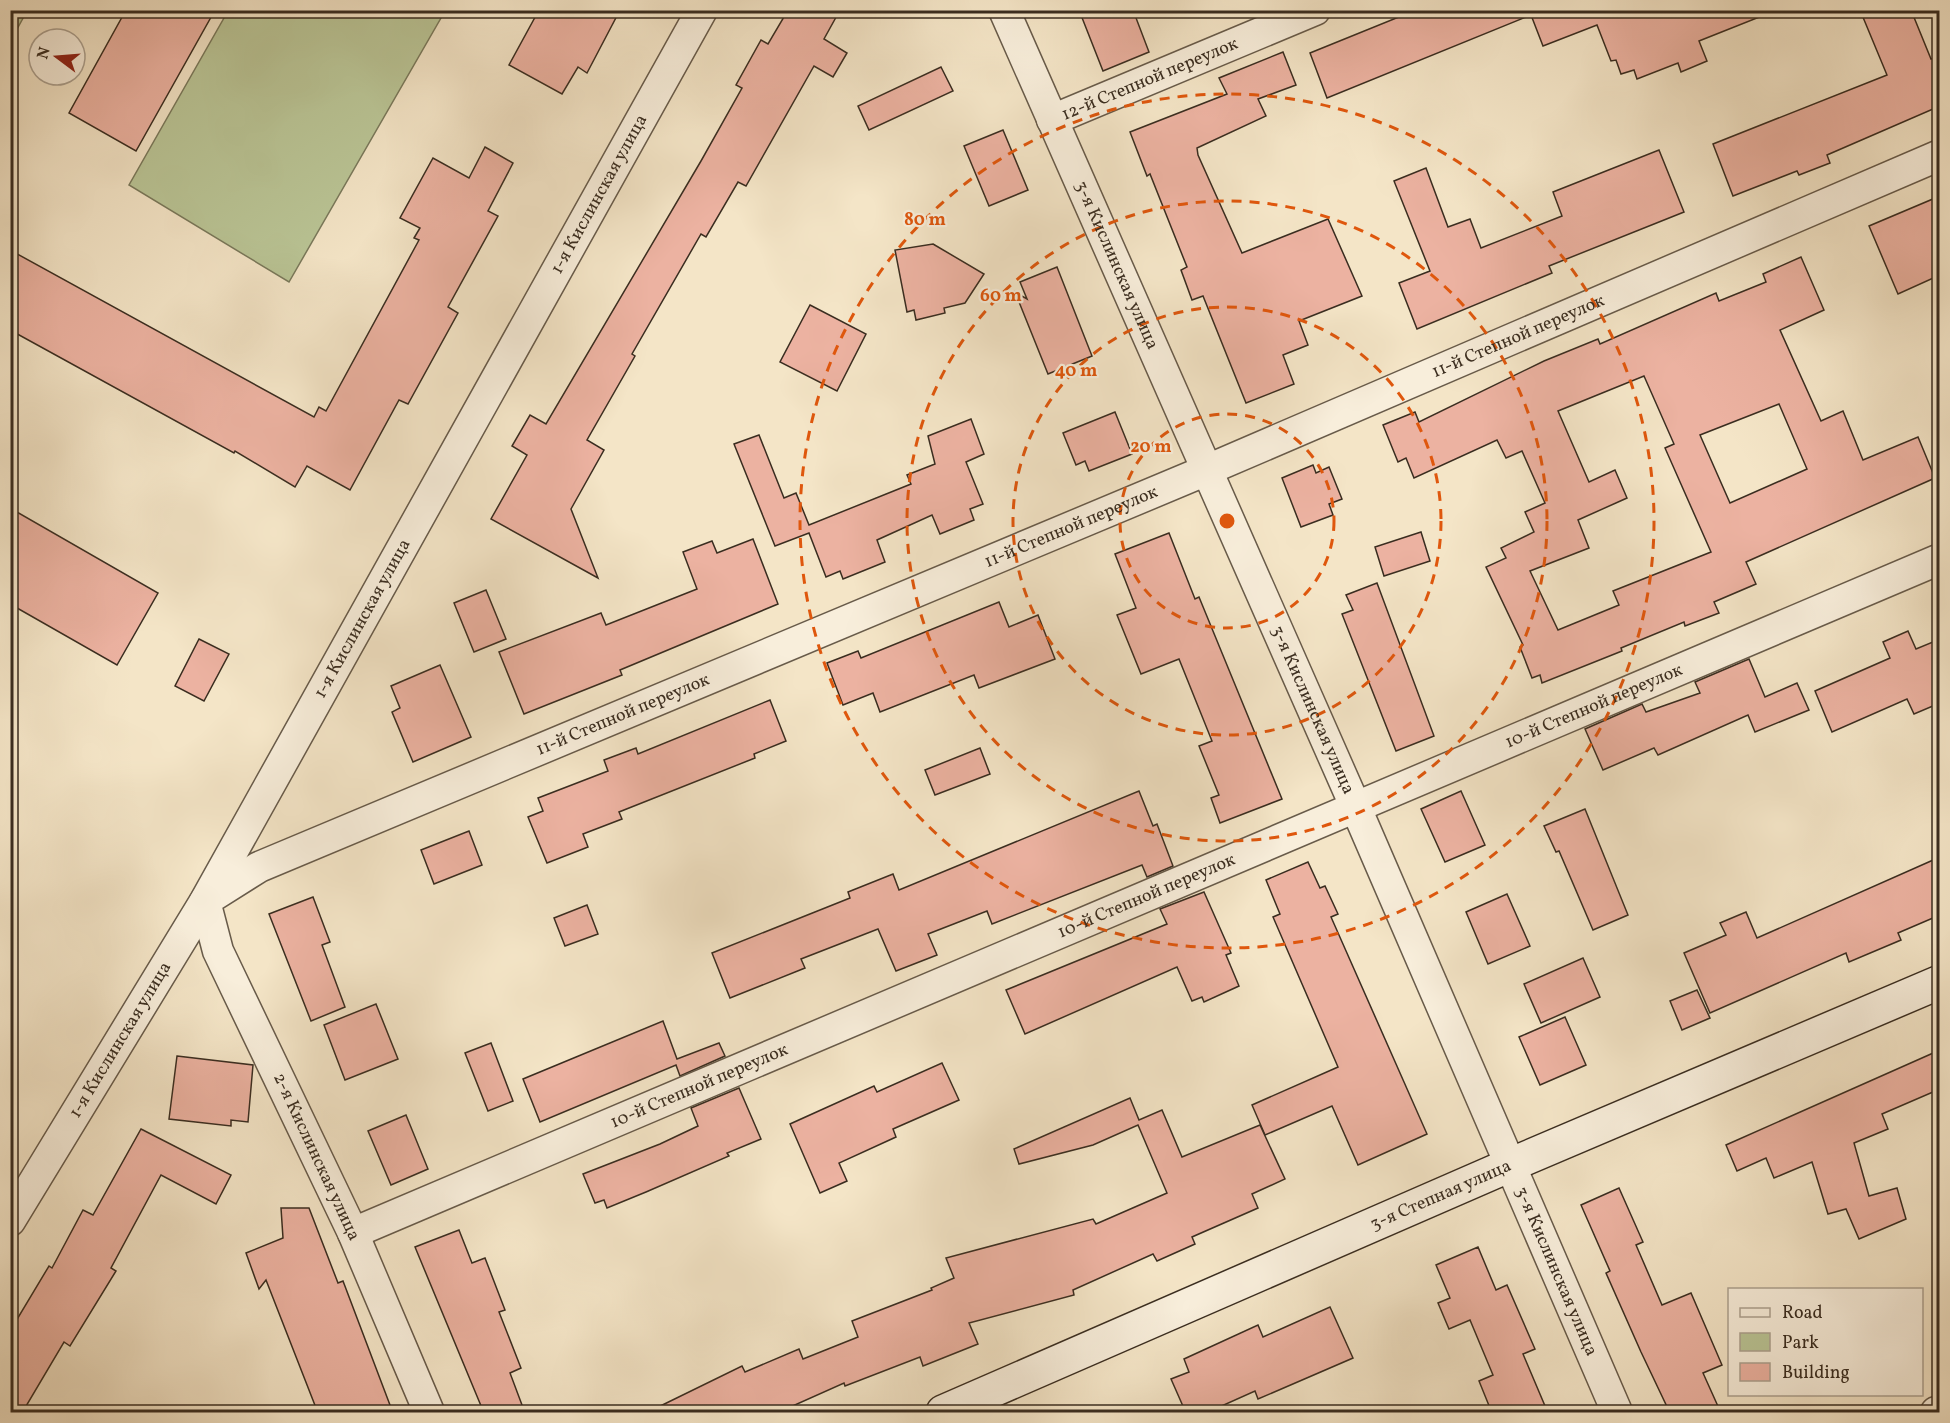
<svg xmlns="http://www.w3.org/2000/svg" width="1950" height="1423" font-family="Vollkorn,serif">
<style>
.green{fill:#bac596;stroke:#7a795b;stroke-width:1.5}
.building{fill:#ecb2a1;stroke:#3a2d20;stroke-width:1.5;fill-rule:evenodd}
.lines{fill:none;stroke-linecap:round;stroke-linejoin:round}
.street-casing{stroke:#685b4a;stroke-width:33}
.secondary-casing{stroke:#3a2d20;stroke-width:36}
.street{stroke:#f8eedb;stroke-width:30}
.secondary{stroke:#f8eedb;stroke-width:33}
.ring{fill:none;stroke:#df570d;stroke-width:3;stroke-dasharray:10 8}
.labels{text-anchor:middle;dominant-baseline:central;stroke-width:4.5;stroke-linejoin:round;paint-order:stroke}
.street-label{font-size:18px;fill:#3a2d20;stroke:#f8eedb}
.centre{fill:#df570d;stroke:#f8eedb;stroke-width:3}
.ring-label{font-size:18px;text-anchor:middle;font-weight:bold;fill:#df570d;stroke:#f8eedb;stroke-width:4.5;stroke-linejoin:round;paint-order:stroke}
</style>
<rect width="100%" height="100%" fill="#f4e5c7"/>
<filter id="stains"><feTurbulence type="fractalNoise" baseFrequency=".00333" numOctaves="4"/><feColorMatrix values="0 0 0 0 .2 0 0 0 0 .09 0 0 0 0 .02 0 0 0 .5 -.17"/></filter>
<radialGradient id="worn" r=".72"><stop offset=".6" stop-color="#630" stop-opacity="0"/><stop offset="1" stop-color="#630" stop-opacity=".3"/></radialGradient>
<g class="green">
<polygon points="11,10 27,11 11,40 10,11"/>
<polygon points="228,11 445,11 289,282 129,185"/>
</g>
<g class="building">
<polygon points="126,10 215,10 136,151 69,113"/>
<polygon points="539,10 620,10 587,73 578,67 562,94 509,65"/>
<polygon points="788,10 840,10 824,39 847,53 833,77 814,66 746,186 738,182 706,237 701,234 632,354 635,356 587,440 604,450 571,509 598,578 491,519 527,455 512,446 530,415 546,424 701,161 742,88 736,85 761,40 768,44"/>
<polygon points="1079,10 1133,10 1149,52 1103,71"/>
<polygon points="1416,10 1772,10 1772,12 1699,41 1707,61 1681,72 1678,63 1637,79 1634,70 1621,74 1616,60 1611,61 1597,25 1543,46 1531,15 1327,98 1310,53"/>
<polygon points="1860,10 1911,10 1931,59 1940,56 1940,106 1827,155 1830,163 1799,175 1797,171 1733,196 1713,144 1887,75"/>
<polygon points="1283,52 1296,85 1258,99 1266,116 1197,148 1198,155 1242,253 1328,219 1362,296 1299,321 1308,345 1283,355 1294,384 1246,403 1203,296 1192,300 1181,270 1187,267 1150,174 1147,176 1130,132 1227,94 1219,78"/>
<polygon points="941,67 953,91 869,130 858,106"/>
<polygon points="1003,130 1028,190 989,206 964,146"/>
<polygon points="485,147 513,163 488,211 498,216 448,307 458,313 408,404 399,400 350,490 307,466 295,487 235,451 234,453 10,330 10,250 314,417 319,407 326,411 419,240 414,238 420,228 400,218 433,158 469,178"/>
<polygon points="1659,150 1684,212 1549,266 1552,273 1417,329 1399,283 1430,271 1394,181 1426,168 1448,227 1470,219 1481,248 1562,216 1553,192"/>
<polygon points="1940,196 1940,275 1898,294 1869,226"/>
<polygon points="933,244 984,274 965,303 944,308 945,313 916,320 914,310 907,312 895,250"/>
<path d="M 1801,257 L 1824,310 L 1780,330 L 1821,421 L 1843,411 L 1863,460 L 1918,437 L 1935,478 L 1746,562 L 1756,584 L 1714,602 L 1719,613 L 1685,626 L 1684,622 L 1621,648 L 1622,651 L 1542,683 L 1540,675 L 1532,678 L 1520,647 L 1523,645 L 1486,567 L 1506,558 L 1501,548 L 1534,532 L 1525,512 L 1545,503 L 1522,451 L 1506,458 L 1497,440 L 1414,478 L 1406,458 L 1398,462 L 1383,425 L 1415,412 L 1419,422 L 1544,361 L 1598,339 L 1600,344 L 1716,293 L 1719,301 L 1766,282 L 1763,274 ZM 1644,376 L 1674,444 L 1665,448 L 1711,552 L 1613,591 L 1619,605 L 1558,630 L 1530,571 L 1589,548 L 1578,520 L 1627,498 L 1615,470 L 1589,482 L 1558,411 ZM 1779,404 L 1807,469 L 1730,503 L 1700,435 Z"/>
<polygon points="1057,267 1092,356 1048,374 1015,292 1027,299 1020,282"/>
<polygon points="810,305 866,334 837,391 780,362"/>
<polygon points="1115,412 1132,454 1089,471 1085,461 1076,465 1063,433"/>
<polygon points="971,419 984,454 966,462 983,504 970,509 974,520 940,534 932,515 877,540 885,562 843,579 840,571 826,577 809,533 775,546 734,444 759,435 784,498 796,493 809,525 911,484 907,475 935,464 928,436"/>
<polygon points="1313,465 1316,473 1329,467 1342,499 1329,504 1333,515 1301,527 1282,478"/>
<polygon points="10,508 158,593 117,665 10,604"/>
<polygon points="1421,532 1430,561 1384,576 1375,547"/>
<polygon points="1169,533 1195,599 1199,597 1282,799 1220,823 1211,798 1219,795 1199,746 1212,741 1179,659 1141,674 1117,615 1136,608 1115,554"/>
<polygon points="753,539 778,604 620,670 622,675 524,714 499,652 601,613 606,625 697,589 683,552 712,541 717,553"/>
<polygon points="1377,583 1434,736 1396,751 1342,614 1353,610 1346,595"/>
<polygon points="486,590 506,639 474,652 454,603"/>
<polygon points="999,602 1009,627 1038,615 1055,659 979,688 974,675 880,712 873,693 843,705 827,663 858,651 861,658"/>
<polygon points="1908,631 1916,649 1940,639 1940,703 1914,714 1907,699 1832,732 1815,691 1890,658 1883,642"/>
<polygon points="199,639 229,654 204,701 175,686"/>
<polygon points="1749,659 1765,697 1797,683 1809,710 1755,732 1748,715 1658,755 1654,748 1603,770 1585,729 1642,704 1646,712 1700,693 1695,682"/>
<polygon points="440,665 471,737 413,762 392,712 400,708 391,686"/>
<polygon points="770,700 786,741 754,754 755,758 619,812 622,819 583,834 588,847 547,863 528,817 543,811 538,798 608,771 604,760 636,748 638,754"/>
<polygon points="980,748 990,774 935,795 925,770"/>
<polygon points="1139,791 1153,826 1157,824 1173,866 1147,877 1142,865 992,924 987,911 928,934 937,955 896,971 878,929 801,959 805,968 730,998 712,953 850,898 848,892 893,874 899,890"/>
<polygon points="1461,791 1485,845 1445,862 1421,809"/>
<polygon points="1585,809 1628,915 1593,930 1559,851 1556,852 1544,826"/>
<polygon points="469,831 482,865 434,884 421,850"/>
<polygon points="1940,857 1940,915 1898,933 1901,940 1849,962 1846,953 1710,1013 1684,953 1726,935 1720,923 1746,912 1757,938"/>
<polygon points="1308,862 1320,888 1325,886 1338,914 1331,917 1427,1134 1358,1165 1332,1106 1265,1135 1252,1105 1338,1067 1273,917 1280,914 1266,880"/>
<polygon points="1204,892 1231,953 1226,955 1239,986 1204,1002 1202,997 1192,1001 1177,967 1025,1034 1006,990 1167,924 1160,909"/>
<polygon points="1507,894 1530,946 1488,964 1466,912"/>
<polygon points="313,897 330,942 322,945 345,1007 311,1021 269,914"/>
<polygon points="587,905 598,934 565,946 554,918"/>
<polygon points="1583,958 1600,997 1541,1023 1524,984"/>
<polygon points="1697,990 1710,1018 1682,1030 1670,1001"/>
<polygon points="376,1004 398,1059 345,1080 324,1025"/>
<polygon points="1565,1017 1586,1065 1540,1085 1519,1037"/>
<polygon points="663,1021 677,1059 719,1043 725,1056 680,1076 676,1065 540,1122 523,1079"/>
<polygon points="491,1043 513,1101 488,1111 465,1053"/>
<polygon points="1940,1050 1940,1089 1882,1114 1888,1129 1854,1143 1869,1196 1897,1188 1906,1219 1859,1239 1846,1209 1828,1214 1812,1162 1774,1178 1766,1158 1737,1171 1726,1145"/>
<polygon points="177,1056 253,1065 248,1122 231,1120 231,1126 169,1119"/>
<polygon points="942,1063 959,1100 893,1129 896,1137 839,1163 847,1181 820,1193 790,1124 874,1086 877,1092"/>
<polygon points="739,1088 761,1139 727,1153 729,1156 646,1192 607,1208 604,1200 595,1203 583,1174 660,1144 698,1126 691,1108"/>
<polygon points="1130,1098 1139,1120 1162,1110 1182,1157 1260,1125 1285,1179 1252,1194 1258,1208 1192,1237 1195,1244 1157,1261 1153,1254 1073,1290 1074,1295 969,1323 978,1344 923,1366 920,1357 845,1386 844,1383 777,1413 646,1413 742,1366 745,1372 799,1349 803,1359 858,1337 852,1321 932,1290 931,1288 954,1278 946,1258 1093,1219 1096,1224 1167,1193 1138,1125 1093,1145 1019,1164 1014,1149"/>
<polygon points="406,1115 428,1169 391,1185 368,1131"/>
<polygon points="141,1129 231,1175 216,1204 161,1175 111,1268 116,1271 70,1346 64,1342 22,1413 10,1413 10,1331 49,1266 52,1268 83,1210 93,1215"/>
<polygon points="1619,1188 1643,1242 1636,1245 1662,1305 1691,1293 1722,1365 1703,1373 1721,1413 1670,1413 1641,1352 1606,1273 1610,1271 1581,1205"/>
<polygon points="281,1208 309,1208 338,1283 343,1281 393,1413 318,1413 266,1280 259,1289 246,1253 283,1238"/>
<polygon points="459,1230 472,1263 485,1258 505,1310 499,1312 521,1368 510,1373 525,1413 484,1413 415,1247"/>
<polygon points="1478,1247 1496,1290 1507,1285 1535,1349 1523,1354 1548,1413 1492,1413 1479,1381 1493,1375 1470,1320 1449,1329 1438,1303 1450,1298 1436,1265"/>
<polygon points="1330,1307 1353,1358 1258,1399 1255,1391 1206,1413 1186,1413 1171,1379 1189,1372 1184,1359 1258,1325 1263,1337"/>
</g>
<g class="lines">
<g class="street-casing">
<g id="street">
<path id="s1" d="M 1004,10 L 1356,808 L 1617,1412"/>
<path id="s2" d="M 1052,120 L 1315,10"/>
<path id="s3" d="M 10,1221 L 205,901 L 702,10"/>
<path id="s4" d="M 353,1233 L 1940,559"/>
<path id="s5" d="M 429,1412 L 353,1233 L 218,951 L 205,901 L 259,867 L 1207,470 L 1940,155"/>
<polyline points="1936,1412 1940,1411"/>
</g>
</g>
<g class="secondary-casing">
<g id="secondary">
<path id="s6" d="M 943,1412 L 1510,1165 L 1940,982"/>
</g>
</g>
<use href="#street" class="street"/>
<use href="#secondary" class="secondary"/>
</g>
<g class="ring">
<circle cx="1227" cy="521" r="107"/>
<circle cx="1227" cy="521" r="214"/>
<circle cx="1227" cy="521" r="320"/>
<circle cx="1227" cy="521" r="427"/>
</g>
<g class="labels">
<g class="street-label">
<text stroke="none"><textPath href="#s2" startOffset="106">12-й Степной переулок</textPath></text>
<text stroke="none"><textPath href="#s3" startOffset="1184">1-я Кислинская улица</textPath></text>
<text stroke="none"><textPath href="#s1" startOffset="279">3-я Кислинская улица</textPath></text>
<text stroke="none"><textPath href="#s5" startOffset="1989">11-й Степной переулок</textPath></text>
<text stroke="none"><textPath href="#s5" startOffset="1503">11-й Степной переулок</textPath></text>
<text stroke="none"><textPath href="#s3" startOffset="698">1-я Кислинская улица</textPath></text>
<text stroke="none"><textPath href="#s4" startOffset="1348">10-й Степной переулок</textPath></text>
<text stroke="none"><textPath href="#s1" startOffset="765">3-я Кислинская улица</textPath></text>
<text stroke="none"><textPath href="#s5" startOffset="1017">11-й Степной переулок</textPath></text>
<text stroke="none"><textPath href="#s4" startOffset="862">10-й Степной переулок</textPath></text>
<text stroke="none"><textPath href="#s3" startOffset="212">1-я Кислинская улица</textPath></text>
<text stroke="none"><textPath href="#s4" startOffset="376">10-й Степной переулок</textPath></text>
<text transform="translate(316 1157) rotate(65)">2-я Кислинская улица</text>
<text stroke="none"><textPath href="#s6" startOffset="543">3-я Степная улица</textPath></text>
<text stroke="none"><textPath href="#s1" startOffset="1377">3-я Кислинская улица</textPath></text>
</g>
</g>
<circle cx="1227" cy="521" r="9" class="centre"/>
<g class="ring-label">
<text x="925" y="225">80 m</text>
<text x="1001" y="301">60 m</text>
<text x="1076" y="376">40 m</text>
<text x="1151" y="452">20 m</text>
</g>
<rect width="1950" height="1423" fill="none" stroke="#f4e5c7" stroke-width="36"/>
<rect x="12" y="12" width="1926" height="1399" fill="none" stroke="#3a2d20" stroke-width="3"/>
<rect x="18" y="18" width="1914" height="1387" fill="none" stroke="#3a2d20" stroke-width="1.5"/>
<rect x="1728" y="1288" width="195" height="108" fill="#f8eedb" stroke="#aca190" stroke-width="1.5"/>
<rect x="1740" y="1308" width="30" height="9" fill="#f8eedb" stroke="#aca190" stroke-width="1.5"/>
<text x="1782" y="1318" font-size="18" fill="#3a2d20">Road</text>
<rect x="1740" y="1333" width="30" height="18" fill="#bac596" stroke="#aca190" stroke-width="1.5"/>
<text x="1782" y="1348" font-size="18" fill="#3a2d20">Park</text>
<rect x="1740" y="1363" width="30" height="18" fill="#ecb2a1" stroke="#aca190" stroke-width="1.5"/>
<text x="1782" y="1378" font-size="18" fill="#3a2d20">Building</text>
<g transform="translate(57 57) rotate(286)"><circle r="28" fill="#f8eedb" stroke="#aca190" stroke-width="1.5"/>
<path d="M0-4.5L10 22L0 15L-10 22Z" fill="#8f2418"/>
<text y="-9" font-size="16" font-weight="bold" text-anchor="middle" fill="#3a2d20">N</text>
</g>
<rect width="100%" height="100%" filter="url(#stains)"/>
<rect width="100%" height="100%" fill="url(#worn)"/>
</svg>
